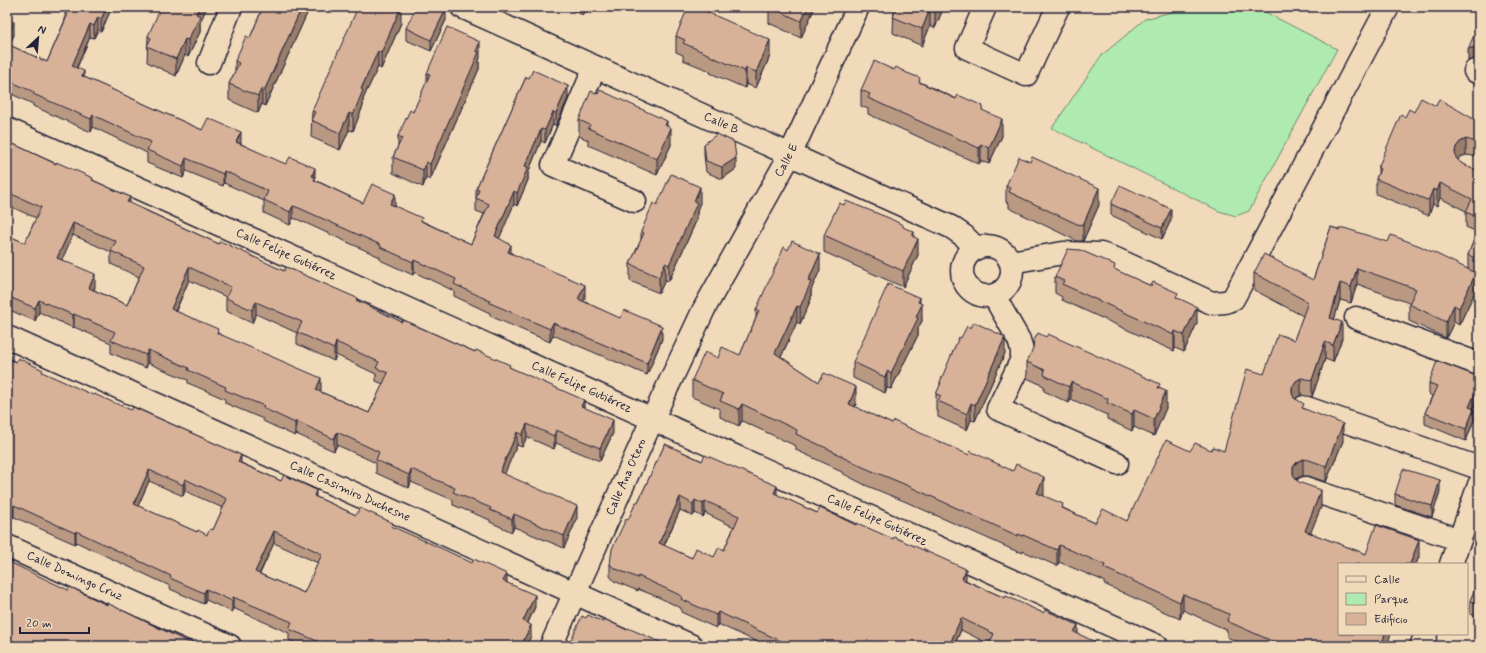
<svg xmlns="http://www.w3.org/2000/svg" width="1486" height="653" font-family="Mynerve,sans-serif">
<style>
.green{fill:#afebb0;stroke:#688676}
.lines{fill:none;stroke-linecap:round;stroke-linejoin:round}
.minor-casing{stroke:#22223b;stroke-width:25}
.minor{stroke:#f1dab9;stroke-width:22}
.wall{fill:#ba9983;stroke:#22223b;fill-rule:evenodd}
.shaded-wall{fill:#977d6a;stroke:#22223b}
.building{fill:#d8b298;stroke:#22223b;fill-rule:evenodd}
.labels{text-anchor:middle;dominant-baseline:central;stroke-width:3.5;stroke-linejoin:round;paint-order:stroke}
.street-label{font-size:12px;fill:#22223b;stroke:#f1dab9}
</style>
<rect width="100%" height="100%" fill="#f1dab9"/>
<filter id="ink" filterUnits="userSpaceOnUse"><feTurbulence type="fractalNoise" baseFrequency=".025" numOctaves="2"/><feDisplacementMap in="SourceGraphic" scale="8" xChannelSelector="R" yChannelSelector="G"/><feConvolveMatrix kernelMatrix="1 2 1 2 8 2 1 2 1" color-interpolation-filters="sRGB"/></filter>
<g filter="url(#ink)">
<polygon class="green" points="1190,7 1230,7 1261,10 1337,49 1249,211 1236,216 1219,211 1052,128 1101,56 1145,19"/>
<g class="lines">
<g class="minor-casing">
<g id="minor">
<path id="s1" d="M 462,7 L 951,227 L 964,236 L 976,248"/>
<polyline points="985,7 967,48 1026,75 1058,7"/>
<polyline points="209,63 231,7"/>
<polyline points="595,67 553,165 635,201"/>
<polyline points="1475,71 1479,73"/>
<path id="s2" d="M 7,129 L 1157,646"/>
<circle cx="987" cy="271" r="25"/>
<polyline points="1011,262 1063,253 1101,254 1116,259 1212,303 1225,302 1233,299 1388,7"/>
<polyline points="994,296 1019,340 1022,350 1022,359 998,409 1117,463"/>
<polyline points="1356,318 1479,364"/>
<path id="s3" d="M 7,337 L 692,646"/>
<polyline points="1304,407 1479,468"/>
<polyline points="1305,488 1460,540"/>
<path id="s4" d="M 7,546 L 230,646"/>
<polyline points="1451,564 1479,485"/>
<path id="s5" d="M 551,646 L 652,420 L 704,309 L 790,155 L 858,7"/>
<polyline points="1421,646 1426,634"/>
</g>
</g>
<use href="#minor" class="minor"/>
</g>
<g class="wall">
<polygon points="112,7 101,32 98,30 94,38 90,37 77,68 84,77 202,130 241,144 315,180 363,203 395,206 422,221 471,244 484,214 476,211 476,189 526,77 568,98 556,126 553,124 545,143 541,141 528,173 528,180 517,206 514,204 499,238 511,253 585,298 583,301 662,339 647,375 553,335 550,342 490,316 490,313 454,296 454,291 414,272 413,275 380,260 380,257 299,220 293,218 290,225 264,213 264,201 224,183 223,186 186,171 183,178 147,163 147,153 93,127 91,132 33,106 33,104 7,92 7,19 14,35 9,45 47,62 65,20 65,13"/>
<polygon points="263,7 310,7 265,106 262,104 258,113 229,100 229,84 235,71 235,61 250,38"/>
<polygon points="564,7 594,7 591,14 585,11 583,15"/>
<polygon points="769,7 815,7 801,38 769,23"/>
<polygon points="894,7 944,7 935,28 930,26 922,46 893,33"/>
<polygon points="446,20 431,51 406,40 406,28"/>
<polygon points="200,23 200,32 188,57 185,55 176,76 147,62 148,36"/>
<polygon points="401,23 381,69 378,67 363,99 363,106 353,131 349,130 340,150 311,137 312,111"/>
<polygon points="1479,24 1479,60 1474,59 1468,61"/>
<polygon points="676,36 770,56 756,88 746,84 745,88 710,73 710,71 683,60 683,55 676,52"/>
<polygon points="480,58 479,60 479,69 430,180 426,178 423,187 393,173 393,157 398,146 398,136 413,112 427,82 427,73"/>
<polygon points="920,82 983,111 1002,136 989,164 981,161 979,164 868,114 868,109 861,106 861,90"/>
<polygon points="1436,106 1479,122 1479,159 1473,156 1466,155 1460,157 1458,160 1461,163 1474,169 1479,170 1479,275 1476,274 1476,290 1459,325 1454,322 1446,338 1409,321 1409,303 1357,284 1351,303 1340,300 1334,320 1342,339 1333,362 1325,359 1312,397 1301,395 1295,399 1304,409 1343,441 1326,482 1309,476 1303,476 1297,478 1296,480 1321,507 1310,533 1366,554 1419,557 1416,564 1339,564 1387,646 1246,646 1227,637 1227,630 1183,610 1180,619 1104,584 1104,581 1059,562 1057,566 1023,551 1023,553 1018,551 1018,552 904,501 865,485 842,473 842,472 833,468 833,467 796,450 796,446 742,421 739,426 720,417 720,409 692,397 692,380 718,358 740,355 756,318 756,310 820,270 811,290 811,299 800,324 797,322 781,357 819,382 856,404 855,407 1044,494 1043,496 1063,508 1095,523 1127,521 1190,451 1211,450 1224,451 1264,374 1294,340 1303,316 1254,290 1254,273 1313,280 1331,227 1468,269 1468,255 1477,232 1466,227 1466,211 1440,198 1437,206 1433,204 1429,215 1427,215 1376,194 1376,179 1378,173 1378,168 1405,117 1414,112"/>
<polygon points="579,120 667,126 671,145 657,175 588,145 588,140 579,136"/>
<path d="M 7,141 L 56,164 L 93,180 L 130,203 L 219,244 L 357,301 L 402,322 L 475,352 L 510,368 L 584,407 L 613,433 L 600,461 L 556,443 L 554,449 L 527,437 L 522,447 L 517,445 L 504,474 L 577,519 L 564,548 L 514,527 L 512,532 L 490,522 L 490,520 L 453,505 L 453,500 L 411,482 L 409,488 L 376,473 L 376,463 L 337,445 L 334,451 L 296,434 L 295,436 L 263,421 L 263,419 L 225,403 L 225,399 L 188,383 L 188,380 L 148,363 L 146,368 L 111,353 L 111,343 L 74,327 L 73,328 L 39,312 L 35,321 L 7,309 L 7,235 L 25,243 L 36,218 L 7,205 ZM 73,235 L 111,252 L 111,264 L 139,277 L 127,305 L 94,290 L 95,287 L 61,260 ZM 189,280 L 226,297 L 226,311 L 252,323 L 256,314 L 297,333 L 297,344 L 334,361 L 336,355 L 376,374 L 376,381 L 383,384 L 369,413 L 321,392 L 321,390 L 218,333 L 176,311 Z"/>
<polygon points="704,144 736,169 722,179 706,172 704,155"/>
<polygon points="1006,186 1099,205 1083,241 1077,241 1009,208 1009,203 1006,202"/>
<polygon points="700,203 697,210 697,219 669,281 665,280 659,293 630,281 630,264 641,240 641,232 657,205"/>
<polygon points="1111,204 1171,220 1162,239 1111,215"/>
<polygon points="903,228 914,237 918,255 903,287 824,252 824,235"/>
<polygon points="1115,270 1178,298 1197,323 1184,352 1175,348 1174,351 1062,300 1062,297 1055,293 1055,277"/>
<polygon points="920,303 922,321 918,328 918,335 891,389 887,388 885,393 853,378 853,362"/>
<polygon points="1005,353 975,421 971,420 967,430 938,417 938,411 936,411 936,394 940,387 940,382"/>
<path d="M 7,358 L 43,373 L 356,515 L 393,527 L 507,583 L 535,607 L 528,623 L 531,636 L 526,646 L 302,646 L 289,640 L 289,633 L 233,608 L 232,612 L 206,600 L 204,604 L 170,589 L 170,586 L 76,542 L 75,544 L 14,517 L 13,518 L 7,515 ZM 149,481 L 183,496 L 185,491 L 223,508 L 213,530 L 207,535 L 197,532 L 138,506 ZM 274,543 L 318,563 L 304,593 L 260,574 Z"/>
<polygon points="1027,362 1160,388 1166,408 1154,436 1134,427 1132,431 1107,419 1107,415 1071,399 1069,403 1044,391 1044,386 1027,378"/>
<polygon points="1479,377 1473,408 1474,420 1466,441 1425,424 1425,413 1432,396 1429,394 1429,383"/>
<path d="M 665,444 L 1005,598 L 1043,613 L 1078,625 L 989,644 L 961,630 L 954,646 L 766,646 L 718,624 L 716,628 L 681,612 L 681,608 L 658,597 L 638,589 L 638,591 L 614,581 L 610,576 L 610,564 L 628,520 L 638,502 ZM 680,510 L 693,516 L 695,513 L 703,517 L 705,513 L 734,527 L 724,550 L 714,557 L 692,558 L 664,546 Z"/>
<polygon points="1440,491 1432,517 1395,505 1395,494"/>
<polygon points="1479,568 1479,617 1470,614 1470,601 1478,581 1478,571"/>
</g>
<g class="shaded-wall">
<polygon points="107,7 112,7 101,32 101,19"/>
<polygon points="200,7 207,7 200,23 200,32 188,57 188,40 196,14"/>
<polygon points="302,7 310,7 265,106 265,89"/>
<polygon points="401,7 401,23 381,69 381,53"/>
<polygon points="583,7 585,7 585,11 583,15"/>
<polygon points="591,7 594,7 591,14"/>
<polygon points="808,7 815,7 801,38 801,21"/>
<polygon points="937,7 944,7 935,28 935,11"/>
<polygon points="446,9 446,20 431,51 431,40"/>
<polygon points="930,9 930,26 922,46 922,29"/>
<polygon points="98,17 98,30 94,38 94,26"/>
<polygon points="14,22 14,35 7,49 7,37"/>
<polygon points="90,24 90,37 72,78 72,66"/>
<polygon points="185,39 185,55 176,76 176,59"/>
<polygon points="770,40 770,56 756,88 756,72"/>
<polygon points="480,42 480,58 479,60 479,69 430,180 430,164 476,51"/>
<polygon points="1474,47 1474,59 1468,61 1468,49"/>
<polygon points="378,51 378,67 363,99 363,106 353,131 353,115 361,89"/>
<polygon points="746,68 746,84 745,88 745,71"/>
<polygon points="84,71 84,84 82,76"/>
<polygon points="568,86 568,98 556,126 556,113"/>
<polygon points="262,88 262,104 258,113 258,96"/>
<polygon points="553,112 553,124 545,143 545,130"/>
<polygon points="349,113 349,130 340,150 340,133"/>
<polygon points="93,115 93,127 91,132 91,119"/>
<polygon points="1002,119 1002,136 989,164 989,148"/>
<polygon points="667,121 667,137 671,128 671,145 657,175 657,159 665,125"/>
<polygon points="541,129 541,141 528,173 528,180 517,206 517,193 525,166"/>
<polygon points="241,132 241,144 236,142"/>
<polygon points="1466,139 1466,155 1460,157 1456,162 1455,152 1456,147 1460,142"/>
<polygon points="981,144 981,161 979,164 979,148"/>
<polygon points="186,158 186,171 183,178 183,166"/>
<polygon points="736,158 736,169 722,179 722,167"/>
<polygon points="426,162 426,178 423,187 423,170"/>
<polygon points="315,168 315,182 312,176"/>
<polygon points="224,171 224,183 223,186 223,174"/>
<polygon points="1440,183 1440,198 1437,206 1437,191"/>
<polygon points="700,187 700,203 697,210 697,219 669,281 669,265"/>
<polygon points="1099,188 1099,205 1083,241 1083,225"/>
<polygon points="1433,189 1433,204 1429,215 1429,199"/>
<polygon points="514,191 514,204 495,249 495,236"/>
<polygon points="395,194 395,207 390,204"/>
<polygon points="130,197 130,209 127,202"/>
<polygon points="293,206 293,218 290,225 290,212"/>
<polygon points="1171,209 1171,220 1162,239 1162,228"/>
<polygon points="73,223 73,235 57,271 57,258"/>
<polygon points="914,232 914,248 918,239 918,255 903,287 903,271 912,236"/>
<polygon points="511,245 511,258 508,252"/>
<polygon points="820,254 820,270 811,290 811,299 800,324 800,307 808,281"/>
<polygon points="414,260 414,272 413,275 413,262"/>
<polygon points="665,263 665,280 659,293 659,277"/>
<polygon points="189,267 189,280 171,321 171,309"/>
<polygon points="1357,268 1357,284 1351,303 1351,287"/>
<polygon points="1476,273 1476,290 1459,325 1459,308"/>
<polygon points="95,274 95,287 89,300 89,288"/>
<polygon points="1340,283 1340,300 1330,334 1330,318"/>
<polygon points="585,285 585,298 578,312 578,299"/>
<polygon points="920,298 920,308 922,304 922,321 918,328 918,335 891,389 891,373 916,317 918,302"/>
<polygon points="39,300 39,312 35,321 35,308"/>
<polygon points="256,302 256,314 252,323 252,310"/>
<polygon points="1454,305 1454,322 1446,338 1446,322"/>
<polygon points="797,306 797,322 775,370 775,353"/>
<polygon points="1197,307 1197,323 1184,352 1184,335"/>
<polygon points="74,314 74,327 73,328 73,315"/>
<polygon points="1342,322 1342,339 1333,362 1333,345"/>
<polygon points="553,323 553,335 550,342 550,329"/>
<polygon points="662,326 662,339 647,375 647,363"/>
<polygon points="1175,331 1175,348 1174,351 1174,335"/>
<polygon points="1005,337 1005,353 975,421 975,405"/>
<polygon points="336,342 336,355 334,361 334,349"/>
<polygon points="1325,342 1325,359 1312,397 1312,380"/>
<polygon points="148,350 148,363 146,368 146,355"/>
<polygon points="887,371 887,388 885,393 885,377"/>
<polygon points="321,378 321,390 316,402 316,390"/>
<polygon points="1301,378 1301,395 1296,398 1292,403 1292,387 1296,381"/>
<polygon points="1071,382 1071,399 1069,403 1069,387"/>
<polygon points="1479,384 1479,395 1469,418 1469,407"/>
<polygon points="856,387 856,404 849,420 849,404"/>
<polygon points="1166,391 1166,408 1154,436 1154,419"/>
<polygon points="584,400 584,413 581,406"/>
<polygon points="971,403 971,420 967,430 967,414"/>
<polygon points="742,404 742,421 739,426 739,409"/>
<polygon points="1474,409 1474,420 1466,441 1466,429"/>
<polygon points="1134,410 1134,427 1132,431 1132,414"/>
<polygon points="613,420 613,433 600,461 600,448"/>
<polygon points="296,421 296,434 295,436 295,423"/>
<polygon points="527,424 527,437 522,447 522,435"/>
<polygon points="1343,424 1343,441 1326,482 1326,466"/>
<polygon points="556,430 556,443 554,449 554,436"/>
<polygon points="337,432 337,445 334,451 334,439"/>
<polygon points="517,432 517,445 500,485 500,472"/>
<polygon points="241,455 241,466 238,462"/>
<polygon points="1303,459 1303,476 1297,478 1293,484 1293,467 1297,462"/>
<polygon points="411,469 411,482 409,488 409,475"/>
<polygon points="149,470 149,481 134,515 134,504"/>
<polygon points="1044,477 1044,494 1037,509 1037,493"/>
<polygon points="185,479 185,491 183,496 183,485"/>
<polygon points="1440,480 1440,491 1432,517 1432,506"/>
<polygon points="777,486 777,499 774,493"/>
<polygon points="316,490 316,502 314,496"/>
<polygon points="1321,490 1321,507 1305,547 1305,531"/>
<polygon points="680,497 680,510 659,556 659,543"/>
<polygon points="695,500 695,513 693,516 693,504"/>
<polygon points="705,501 705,513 703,517 703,504"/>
<polygon points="14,505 14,517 13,518 13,507"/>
<polygon points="577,506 577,519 564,548 564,536"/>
<polygon points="514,514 514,527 512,532 512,519"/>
<polygon points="76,531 76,542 75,544 75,533"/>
<polygon points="274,531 274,543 255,583 255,572"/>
<polygon points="1419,540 1419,557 1416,564 1410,564"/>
<polygon points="1059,545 1059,562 1057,566 1057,550"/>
<polygon points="966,569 966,582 962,579"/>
<polygon points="507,574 507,585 503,581"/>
<polygon points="206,589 206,600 204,604 204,593"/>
<polygon points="1183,594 1183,610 1180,619 1180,602"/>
<polygon points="535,595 535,607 523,633 523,621"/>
<polygon points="233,597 233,608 232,612 232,601"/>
<polygon points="718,612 718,624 716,628 716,615"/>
<polygon points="961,618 961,630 954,646 949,646"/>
<polygon points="531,625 531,636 526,646 521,646"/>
<polygon points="1078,625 1078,638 1074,632"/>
<polygon points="1385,634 1391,634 1387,646 1381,646"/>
</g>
<g class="building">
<polygon points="68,7 107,7 101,19 98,17 94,26 90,24 72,66 84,71 82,76 202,130 208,118 241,132 236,142 281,162 286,164 290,157 315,168 312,176 315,177 314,180 363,203 372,184 395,194 390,204 422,218 421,221 471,244 489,204 476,198 479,190 476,189 526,77 529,78 533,70 568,86 556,113 553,112 545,130 541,129 525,166 528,167 517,193 514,191 495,236 511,245 508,252 585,285 578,299 620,318 624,310 662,326 647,363 553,323 550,329 490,303 490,301 454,284 456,279 414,260 413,262 380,247 381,245 299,208 293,206 290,212 264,200 268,191 224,171 223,174 186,158 183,166 147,150 151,142 93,115 91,119 33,94 34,92 7,80 7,44 47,62 68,14 65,13"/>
<polygon points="161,7 200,7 196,14 200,16 188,40 185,39 176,59 147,46 151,38 148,36"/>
<polygon points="263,7 302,7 265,89 262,88 258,96 229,84 239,63 235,61 246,36 250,38"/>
<polygon points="358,7 401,7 381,53 378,51 361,89 363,90 353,115 349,113 340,133 311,120 315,112 312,111"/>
<polygon points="416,7 443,7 446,9 431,40 406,28"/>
<polygon points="688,7 696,7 770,40 756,72 746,68 745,71 710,56 710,55 683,43 685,40 676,36"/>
<polygon points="770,7 808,7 801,21"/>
<polygon points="894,7 937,7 935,11 930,9 922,29 893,17 896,9 893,8"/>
<polygon points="7,19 14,22 7,37"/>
<polygon points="1479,24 1479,48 1474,47 1468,49"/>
<polygon points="447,27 480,42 476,51 479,52 430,164 426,162 423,170 393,157 402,138 398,136 410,110 413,112 430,74 427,73"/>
<polygon points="874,61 894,70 896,67 907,73 920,78 919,82 956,99 958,95 983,106 982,110 1002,119 989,148 981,144 979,148 868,98 870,94 861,90"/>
<polygon points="600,90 667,121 665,125 671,128 657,159 588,128 590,125 579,120 591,91 598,94"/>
<polygon points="1421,98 1436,106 1439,99 1479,122 1479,144 1473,141 1466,139 1460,142 1456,147 1455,152 1456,158 1461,163 1474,169 1479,170 1479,218 1466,212 1472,199 1440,183 1437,191 1433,189 1429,199 1427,200 1376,179 1380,169 1378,168 1401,114 1405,117 1409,109 1414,112"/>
<polygon points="717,134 734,142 736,158 722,167 706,161 704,144"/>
<path d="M 7,141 L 56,164 L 56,162 L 93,178 L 92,180 L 130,197 L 127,202 L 219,244 L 220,241 L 284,271 L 286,267 L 357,298 L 356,300 L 402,322 L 403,320 L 475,352 L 476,350 L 510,365 L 509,367 L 584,400 L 581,406 L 613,420 L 600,448 L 556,430 L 554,436 L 527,424 L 522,435 L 517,432 L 500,472 L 577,506 L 564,536 L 514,514 L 512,519 L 490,510 L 491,508 L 453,492 L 455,488 L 411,469 L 409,475 L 376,460 L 379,452 L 337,432 L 334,439 L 296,421 L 295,423 L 263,408 L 264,406 L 225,390 L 226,387 L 188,370 L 189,368 L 148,350 L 146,355 L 111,340 L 115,332 L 74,314 L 73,315 L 39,300 L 35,308 L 7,296 L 7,235 L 25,243 L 41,207 L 7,192 ZM 73,223 L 116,241 L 111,251 L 144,266 L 127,305 L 89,288 L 95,274 L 57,258 ZM 189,267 L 231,287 L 226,298 L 252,310 L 256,302 L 302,322 L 297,332 L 334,349 L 336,342 L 379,362 L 376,368 L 388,373 L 369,413 L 316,390 L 321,378 L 217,333 L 218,329 L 171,309 Z"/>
<polygon points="1019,157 1030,162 1032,157 1099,188 1083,225 1077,224 1009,192 1011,188 1006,186"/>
<polygon points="671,174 700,187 694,201 697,203 669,265 665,263 659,277 630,264 644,233 641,232 653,203 657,205"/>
<polygon points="1120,185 1171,209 1162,228 1111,204"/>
<polygon points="846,201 889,218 903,225 903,227 914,232 912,236 918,239 903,271 824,235 839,203 844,205"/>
<polygon points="1331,227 1340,230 1340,228 1344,228 1388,242 1391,235 1420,246 1476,273 1459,308 1454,305 1446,322 1409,304 1416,289 1357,268 1351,287 1340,283 1330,318 1342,322 1333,345 1325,342 1312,380 1301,378 1296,381 1292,387 1292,393 1294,398 1304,404 1302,408 1343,424 1326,466 1309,460 1303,459 1297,462 1293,467 1293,474 1296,480 1301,483 1321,490 1305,531 1366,554 1376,525 1419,540 1410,564 1339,564 1339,634 1385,634 1381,646 1283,646 1227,621 1229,614 1183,594 1180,602 1104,568 1105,565 1059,545 1057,550 1023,535 1023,536 1018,534 1018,536 904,484 865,468 842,457 842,456 833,452 833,451 796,434 797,430 742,404 739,409 720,401 723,394 692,380 705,352 718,358 722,347 740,355 759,311 756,310 784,247 788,250 792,241 820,254 808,281 811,282 800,307 797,306 775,353 819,382 824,373 856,387 849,404 892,424 894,421 969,455 970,451 1013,471 1016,464 1044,477 1037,493 1063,504 1062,508 1095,523 1103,509 1127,521 1166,440 1190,451 1195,443 1211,450 1213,447 1224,451 1247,369 1264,374 1278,334 1294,340 1308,302 1254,273 1264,254 1313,280"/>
<polygon points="1479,227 1479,259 1468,255"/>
<polygon points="1068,249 1080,250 1115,265 1114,269 1151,286 1153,282 1178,293 1176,297 1197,307 1184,335 1175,331 1174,335 1062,284 1064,281 1055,277"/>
<polygon points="888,284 920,298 918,302 922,304 916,317 918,318 891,373 887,371 885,377 853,362"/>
<polygon points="974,322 1005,337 975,405 971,403 967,414 938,401 941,396 936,394 941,383 940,382 959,337 961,338 967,326 971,328"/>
<polygon points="1038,333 1046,337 1048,334 1160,384 1158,388 1166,391 1154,419 1134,410 1132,414 1107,403 1108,399 1071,382 1069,387 1044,375 1045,370 1027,362 1033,348 1034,340"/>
<path d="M 7,358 L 16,362 L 18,358 L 43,370 L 42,372 L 93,395 L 94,394 L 131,410 L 133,407 L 241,455 L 238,462 L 281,481 L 284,475 L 316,490 L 314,496 L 356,515 L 360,508 L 393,523 L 391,526 L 445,550 L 472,563 L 474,559 L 507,574 L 503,581 L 535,595 L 523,621 L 531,625 L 521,646 L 335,646 L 325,641 L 324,644 L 289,629 L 292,622 L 233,597 L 232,601 L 206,589 L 204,593 L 170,578 L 171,576 L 76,531 L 75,533 L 14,505 L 13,507 L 7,504 ZM 149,470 L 183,485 L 185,479 L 227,499 L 213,530 L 210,529 L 207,535 L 198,530 L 197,532 L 134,504 ZM 274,531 L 322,554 L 304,593 L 255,572 Z"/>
<polygon points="1437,361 1479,377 1479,384 1469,407 1474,409 1466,429 1425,413 1437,386 1429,383"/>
<path d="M 665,444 L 702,461 L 705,455 L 777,486 L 774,493 L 817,513 L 820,508 L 856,525 L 857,523 L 893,539 L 894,537 L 966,569 L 962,579 L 1005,598 L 1006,596 L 1043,613 L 1045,610 L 1078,625 L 1074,632 L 1104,646 L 988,646 L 994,634 L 961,618 L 949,646 L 792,646 L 718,612 L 716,615 L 681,599 L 682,596 L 658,585 L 638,576 L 638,578 L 614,568 L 610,564 L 612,549 L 626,519 L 628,520 L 636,502 L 638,502 ZM 680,497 L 693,504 L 695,500 L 703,504 L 705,501 L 739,516 L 724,550 L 719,547 L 714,557 L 696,548 L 692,558 L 659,543 Z"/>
<polygon points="1403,469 1440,480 1432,506 1395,494"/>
<polygon points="7,561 68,590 70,587 107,605 107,603 192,644 192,646 7,646"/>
<polygon points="1479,578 1479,604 1470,601"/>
<polygon points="588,615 603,622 604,619 627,630 628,628 660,642 659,646 572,646 569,644 582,616 586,618"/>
</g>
</g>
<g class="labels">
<g class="street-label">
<text stroke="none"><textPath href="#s1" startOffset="284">Calle B</textPath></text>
<text stroke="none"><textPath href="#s5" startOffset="540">Calle E</textPath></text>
<text stroke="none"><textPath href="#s2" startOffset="306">Calle Felipe Gutiérrez</textPath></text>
<text stroke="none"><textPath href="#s2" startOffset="630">Calle Felipe Gutiérrez</textPath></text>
<text stroke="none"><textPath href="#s5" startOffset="185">Calle Ana Otero</textPath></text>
<text stroke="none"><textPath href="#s3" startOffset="376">Calle Casimiro Duchesne</textPath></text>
<text stroke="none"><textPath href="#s2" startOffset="954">Calle Felipe Gutiérrez</textPath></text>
<text stroke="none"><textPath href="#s4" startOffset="74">Calle Domingo Cruz</textPath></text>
</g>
</g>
<rect width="1486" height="653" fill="none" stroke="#f1dab9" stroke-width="24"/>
<rect x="12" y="12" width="1462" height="629" fill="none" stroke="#22223b" stroke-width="1.5" filter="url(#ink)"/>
<rect x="1338" y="563" width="130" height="72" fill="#f1dab9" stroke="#9e9087"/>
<rect x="1346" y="576" width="20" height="6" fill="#f1dab9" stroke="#9e9087"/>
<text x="1374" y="583" font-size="12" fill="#22223b">Calle</text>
<rect x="1346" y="593" width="20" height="12" fill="#afebb0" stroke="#9e9087"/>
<text x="1374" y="603" font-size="12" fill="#22223b">Parque</text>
<rect x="1346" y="613" width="20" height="12" fill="#d8b298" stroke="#9e9087"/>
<text x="1374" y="623" font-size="12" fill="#22223b">Edificio</text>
<g transform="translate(38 38) rotate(26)" stroke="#f1dab9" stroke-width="3" paint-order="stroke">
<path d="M0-3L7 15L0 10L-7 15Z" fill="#22223b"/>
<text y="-6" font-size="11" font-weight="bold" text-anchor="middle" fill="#22223b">N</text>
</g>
<path d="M20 627v6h69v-6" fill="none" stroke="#22223b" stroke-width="2"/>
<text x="26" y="627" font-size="12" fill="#22223b" stroke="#f1dab9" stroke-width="3" paint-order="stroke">20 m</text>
</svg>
